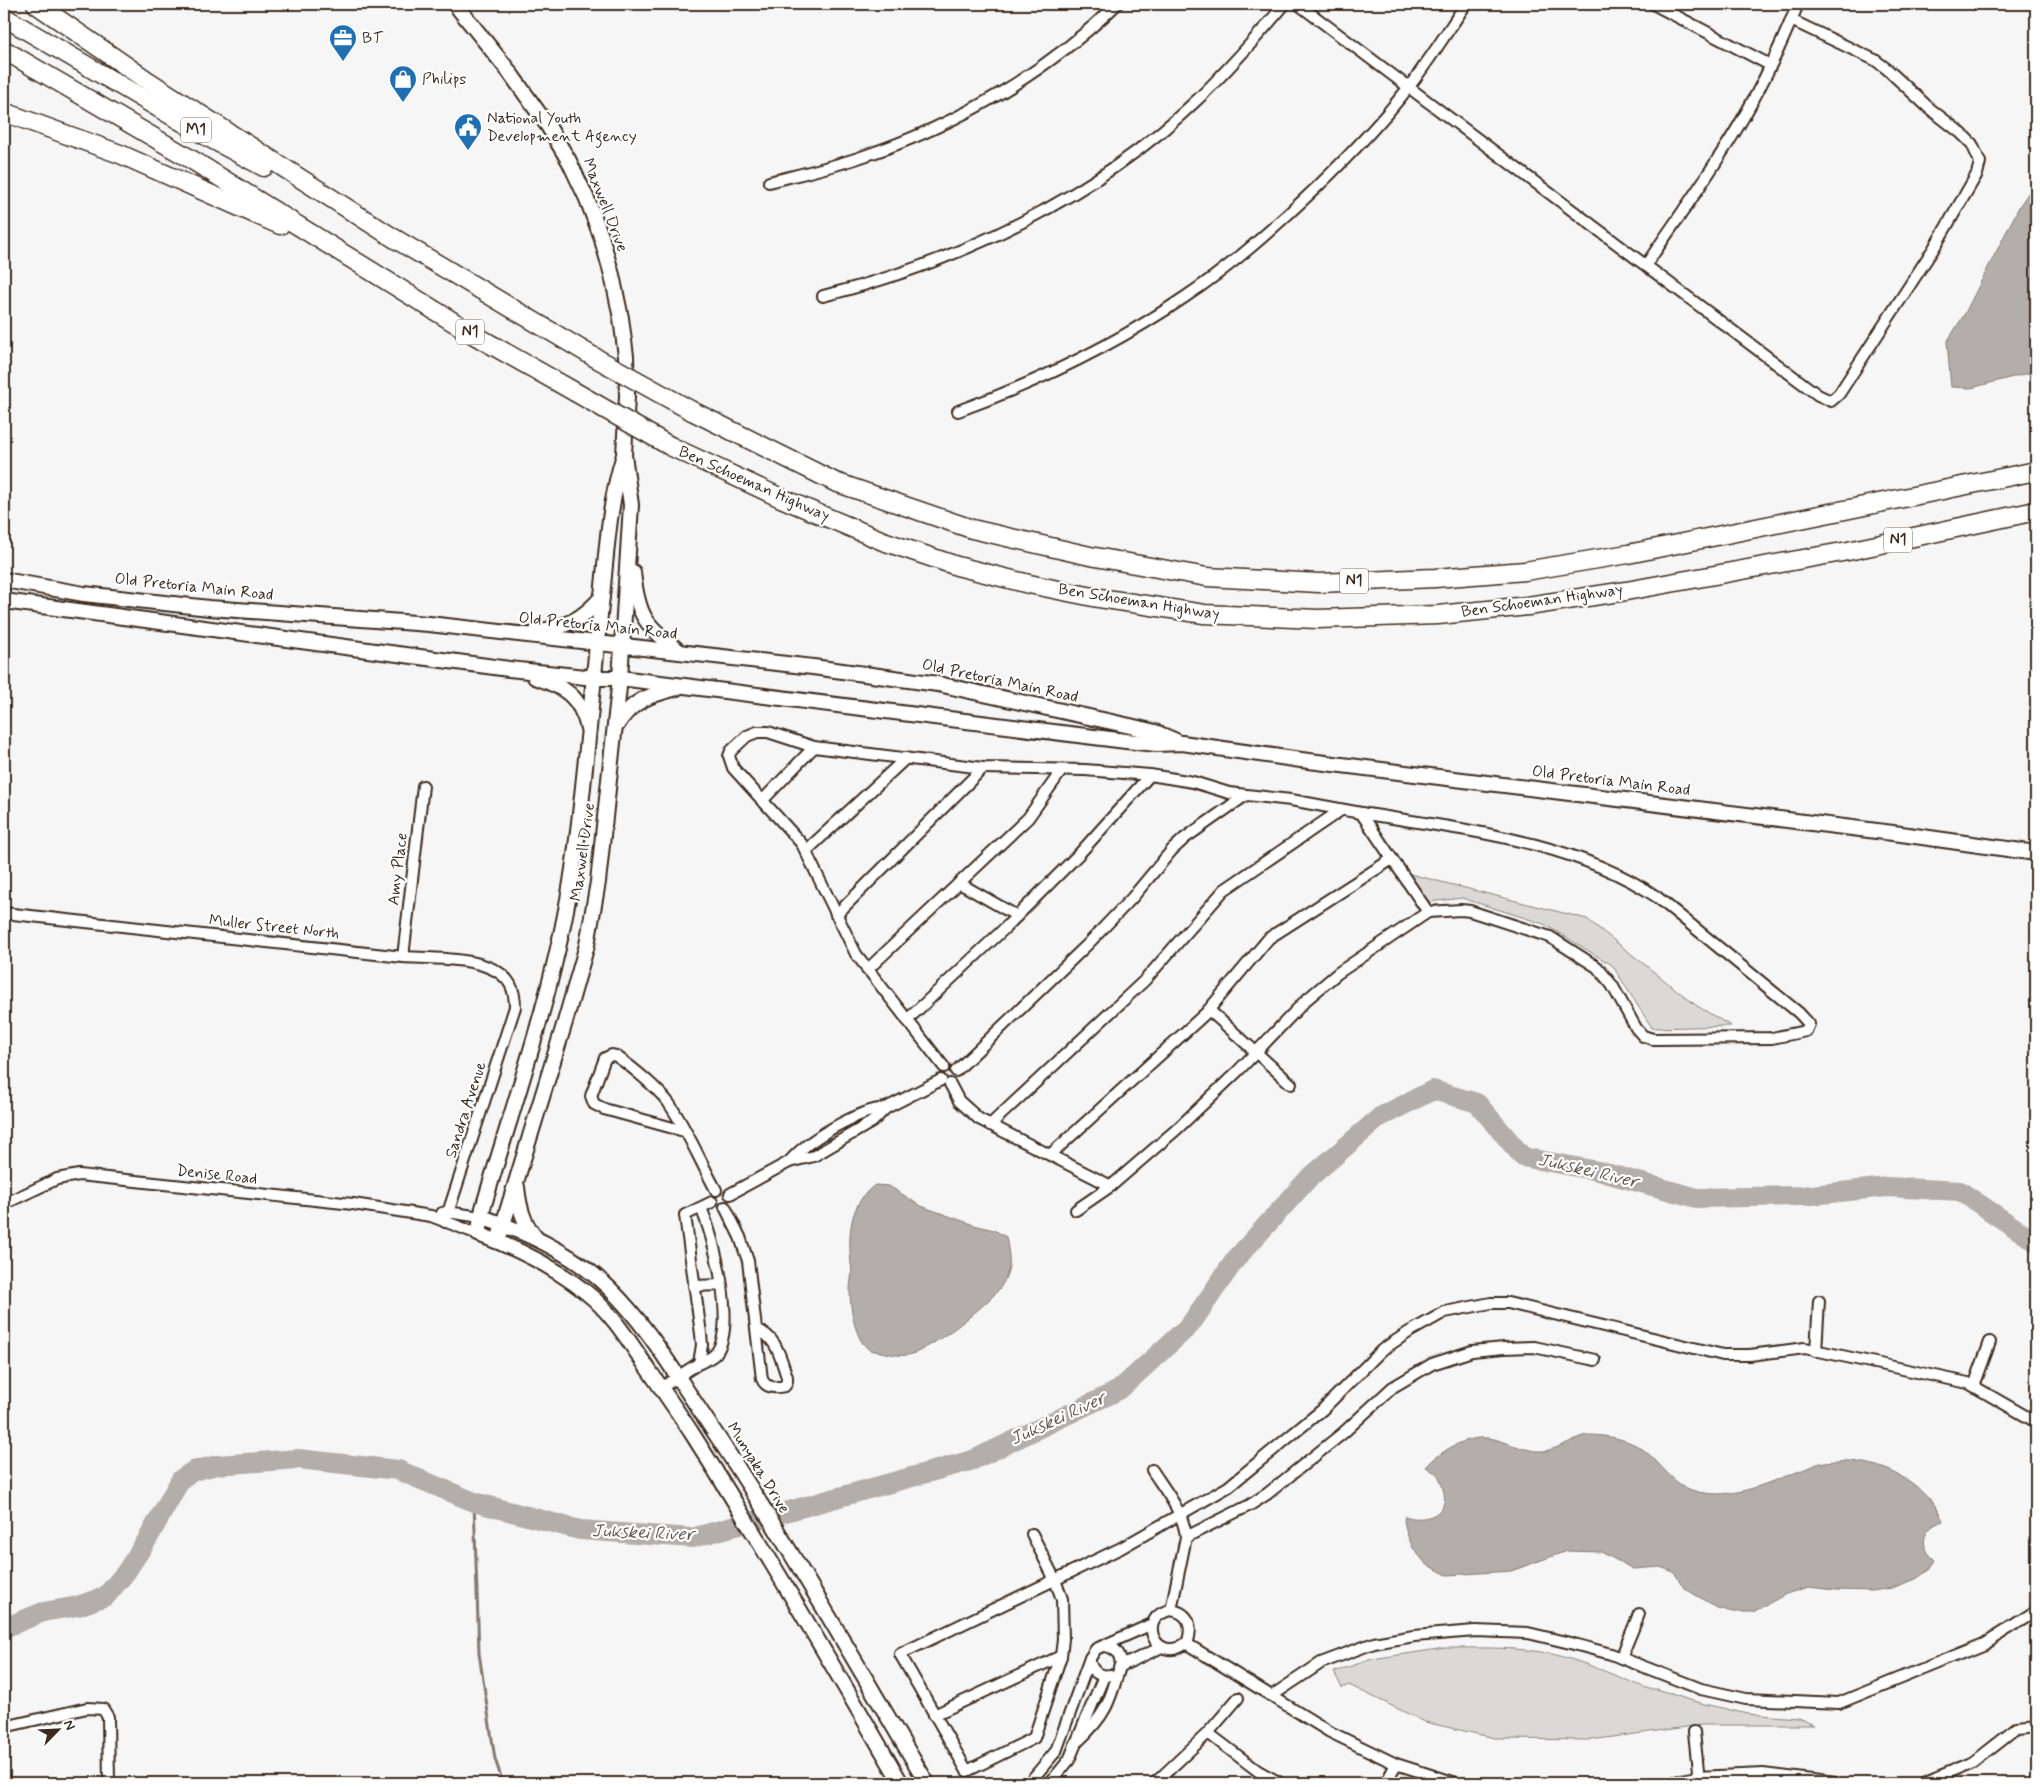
<svg xmlns="http://www.w3.org/2000/svg" width="2040" height="1787" font-family="Mynerve,sans-serif">
<style>
.green{fill:#dbd9d6;stroke:#8b827a}
.water{fill:#b4aeaa;stroke:#847972}
.lines{fill:none;stroke-linecap:round;stroke-linejoin:round}
.stream{stroke:#847972;stroke-width:3}
.river{stroke:#b4aeaa;stroke-width:20}
.minor-casing{stroke:#3b2a1e;stroke-width:14}
.secondary-casing{stroke:#3b2a1e;stroke-width:18}
.motorway-casing{stroke:#3b2a1e;stroke-width:21}
.minor{stroke:#fff;stroke-width:10}
.secondary{stroke:#fff;stroke-width:14}
.motorway{stroke:#fff;stroke-width:18}
.motorway-bridge-casing{stroke:#3b2a1e;stroke-width:21;stroke-linecap:butt}
.motorway-bridge{stroke:#fff;stroke-width:18}
.labels{text-anchor:middle;dominant-baseline:central;stroke-width:4.5;stroke-linejoin:round;paint-order:stroke}
.shield{fill:#fff;stroke:#766a62;stroke-width:1}
.shield-label{font-size:15px;font-weight:bold;fill:#3b2a1e}
.poi-label{font-size:16px;fill:#3b2a1e;stroke:#fff;text-anchor:start}
.street-label{font-size:16px;fill:#3b2a1e;stroke:#fff}
.water-label{font-size:18px;font-style:italic;fill:#65584f;stroke:#fff}
</style>
<rect width="100%" height="100%" fill="#f7f6f6"/>
<filter id="ink" filterUnits="userSpaceOnUse"><feTurbulence type="fractalNoise" baseFrequency=".02" numOctaves="2"/><feDisplacementMap in="SourceGraphic" scale="10" xChannelSelector="R" yChannelSelector="G"/><feConvolveMatrix kernelMatrix="1 2 1 2 8 2 1 2 1" color-interpolation-filters="sRGB"/></filter>
<g filter="url(#ink)">
<g class="green">
<polygon points="1410,874 1587,919 1697,1006 1731,1026 1652,1028 1612,965 1544,924 1462,898 1429,902"/>
<path d="M 1445,1648 C 1486,1648 1531,1646 1570,1659 C 1597,1667 1623,1679 1649,1689 L 1657,1689 L 1689,1700 L 1747,1714 L 1798,1718 L 1814,1725 L 1701,1725 L 1591,1740 L 1499,1739 L 1425,1722 L 1349,1685 L 1342,1688 L 1334,1672 L 1372,1659 Z"/>
</g>
<g class="water">
<polygon points="2036,182 2036,371 1971,388 1951,387 1947,342 1964,315 2020,205"/>
<path d="M 875,1185 L 889,1186 L 921,1206 L 974,1225 L 994,1230 L 1006,1237 C 1008,1248 1011,1261 1008,1271 C 1006,1277 1003,1284 1000,1288 C 984,1308 938,1343 915,1353 C 904,1358 892,1354 881,1352 C 874,1351 869,1351 864,1345 C 854,1332 850,1307 850,1290 C 850,1281 853,1273 851,1264 C 848,1234 849,1204 875,1185 Z"/>
<path d="M 1586,1435 C 1604,1435 1625,1438 1641,1448 C 1664,1464 1673,1490 1705,1493 C 1739,1498 1768,1482 1800,1471 C 1808,1468 1817,1463 1825,1462 C 1864,1456 1909,1472 1934,1504 C 1938,1509 1940,1515 1943,1521 C 1922,1528 1918,1546 1935,1560 L 1930,1569 L 1916,1579 L 1892,1588 L 1872,1591 L 1836,1590 L 1808,1587 L 1786,1594 L 1753,1612 L 1733,1612 L 1717,1608 L 1684,1588 L 1674,1572 L 1660,1567 L 1633,1569 L 1601,1552 L 1567,1551 L 1511,1571 L 1447,1575 L 1426,1564 L 1413,1548 L 1407,1534 L 1404,1521 L 1405,1516 C 1425,1523 1451,1514 1443,1489 C 1442,1484 1440,1478 1437,1474 C 1434,1472 1430,1470 1426,1467 C 1441,1450 1470,1433 1494,1439 C 1510,1443 1526,1452 1543,1451 C 1556,1450 1573,1439 1586,1435 Z"/>
</g>
<g class="lines">
<polyline class="stream" points="474,1502 479,1653 495,1759 503,1783"/>
<polyline class="river" points="4,1628 43,1612 78,1606 106,1596 126,1572 147,1540 181,1479 193,1471 217,1465 298,1459 398,1470 474,1502 580,1530 692,1538 973,1460 1119,1390 1190,1325 1235,1260 1308,1179 1380,1117 1433,1090 1477,1103 1523,1157 1598,1171 1697,1198 1802,1196 1887,1187 1960,1191 2036,1242"/>
<g class="minor-casing">
<g id="minor">
<polyline points="1298,4 1818,395 1831,401 1839,394 1934,248 1977,174 1980,162 1972,144 1961,133 1929,108 1887,69 1875,60 1791,20"/>
<polyline points="1653,4 1770,65"/>
<path d="M 769,182 C 801,174 833,167 864,156 C 957,125 1047,72 1117,4"/>
<path d="M 1646,265 C 1670,229 1696,194 1719,157 C 1750,111 1777,55 1798,4"/>
<path d="M 823,296 C 959,262 1096,197 1198,99 C 1229,69 1257,37 1285,4"/>
<path d="M 958,411 C 1038,382 1115,345 1185,297 C 1232,266 1275,227 1316,188 C 1348,157 1380,124 1408,88 C 1429,61 1447,32 1466,4"/>
<polyline points="762,801 814,747"/>
<polyline points="806,851 906,758"/>
<polyline points="959,883 1017,916"/>
<path d="M 4,913 L 403,957 C 432,959 493,955 510,984 C 514,991 515,999 515,1007 L 445,1222"/>
<polyline points="836,915 983,768"/>
<polyline points="403,957 423,786"/>
<polyline points="867,970 1028,818 1062,770"/>
<polyline points="1209,1010 1291,1084"/>
<polyline points="907,1020 1004,929 1080,853 1150,775"/>
<polyline points="944,1067 856,954 802,844 733,768 729,756 731,751 747,736 757,732 768,732 814,747 983,768 1085,770 1150,775 1193,782 1229,793 1291,800 1361,813 1428,912"/>
<polyline points="956,1071 1087,945 1132,898 1172,850 1185,838 1246,795"/>
<polyline points="950,1084 959,1101 979,1119 1111,1186"/>
<polyline points="990,1125 1145,980 1224,890 1341,810"/>
<path d="M 684,1131 L 604,1109 L 594,1104 L 591,1096 L 605,1058 L 612,1055 L 616,1056 C 632,1067 656,1087 668,1102 C 687,1129 700,1161 716,1190"/>
<polyline points="1050,1155 1206,1013 1269,938 1392,859"/>
<path d="M 789,1162 C 807,1140 858,1110 886,1108"/>
<polyline points="730,1194 789,1162 814,1156 872,1122 886,1108 941,1080"/>
<polyline points="4,1204 57,1179 79,1175 353,1204 431,1216 478,1234"/>
<path d="M 725,1207 L 740,1237 L 748,1261 L 762,1379 C 766,1389 776,1388 785,1386 L 787,1381 L 787,1377 C 780,1357 777,1337 756,1329"/>
<path d="M 1076,1210 L 1111,1186 L 1177,1129 L 1239,1070 L 1306,1000 L 1338,973 L 1428,912 L 1461,910 L 1470,911 L 1550,937 L 1597,967 L 1612,985 L 1636,1028 L 1643,1036 L 1653,1039 L 1772,1038 L 1806,1031 L 1809,1024 L 1799,1013 L 1657,897 C 1573,840 1458,829 1361,813"/>
<polyline points="442,1213 447,1212 481,1217"/>
<polyline points="694,1286 721,1285"/>
<polyline points="1816,1351 1819,1301"/>
<polyline points="699,1363 702,1345 701,1334 685,1215 712,1202"/>
<polyline points="1974,1386 1990,1342"/>
<path d="M 661,1388 C 673,1380 685,1372 696,1365 C 703,1361 711,1359 716,1353 C 737,1326 714,1237 701,1208"/>
<path d="M 1152,1470 C 1165,1490 1184,1513 1186,1537 L 1171,1610"/>
<polyline points="1032,1534 1055,1580 1062,1599 1063,1639 1061,1656 1034,1738 967,1771 900,1654 1121,1548 1228,1487 1322,1410 1382,1350 1409,1332 1445,1312 1491,1303 1508,1303 1723,1355 1750,1355 1805,1348 1968,1383 2036,1422"/>
<polyline points="1186,1537 1250,1505 1267,1494 1343,1433 1393,1387 1432,1364 1472,1351 1504,1348 1534,1347 1595,1360"/>
<path d="M 1171,1610 C 1190,1613 1193,1627 1187,1644 L 1186,1643 C 1157,1666 1134,1617 1171,1610 Z"/>
<polyline points="1187,1644 1330,1732 1396,1764 1456,1783"/>
<polyline points="1621,1658 1639,1614"/>
<polyline points="1119,1667 1162,1647"/>
<path d="M 1110,1675 C 1100,1677 1093,1673 1090,1663 L 1090,1658 L 1096,1649 L 1152,1624"/>
<polyline points="1273,1695 1321,1663 1374,1643 1414,1636 1475,1631 1528,1633 1570,1643 1611,1654 1701,1689 1746,1699 1839,1703 1984,1644 2036,1611"/>
<polyline points="934,1715 1061,1656"/>
<polyline points="4,1727 87,1708 103,1709 108,1717 109,1783"/>
<polyline points="1694,1732 1698,1771 1696,1777 1696,1782"/>
<polyline points="1208,1733 1258,1771 1280,1783"/>
<path d="M 1075,1744 C 1106,1716 1110,1702 1121,1663 C 1120,1653 1115,1647 1105,1646"/>
<polyline points="1029,1783 1056,1751 1090,1658"/>
<polyline points="1050,1783 1069,1760 1104,1676"/>
<polyline points="1155,1783 1208,1733 1238,1698"/>
<polyline points="1386,1783 1396,1764"/>
<polyline points="1666,1783 1696,1777 1763,1774 1836,1783"/>
<polyline points="1923,1783 1974,1762 2016,1729 2036,1727"/>
</g>
</g>
<g class="secondary-casing">
<g id="secondary">
<polyline points="455,4 508,70 548,126 569,161 587,199 601,236 612,275 621,318 626,356 627,396 624,455 631,505 620,678 598,882 587,945 565,1022 498,1241"/>
<path d="M 624,455 C 609,501 607,549 602,596 C 592,687 586,778 573,869 C 556,985 516,1096 483,1208 L 478,1234 C 516,1248 555,1267 587,1293 C 611,1312 629,1341 646,1366 C 662,1389 678,1412 693,1435 C 765,1549 833,1666 901,1783"/>
<path d="M 633,572 C 638,618 645,624 680,652"/>
<polyline points="4,580 84,594 209,608 429,624 813,667 938,684 1130,726 1155,732 1176,741"/>
<polyline points="4,601 509,669 595,678 620,678 1126,741 1157,744 1182,743 1301,760 1901,834 2036,853"/>
<path d="M 535,633 C 567,625 579,623 602,597"/>
<path d="M 535,677 C 565,687 580,696 588,728"/>
<path d="M 617,725 C 632,700 650,695 677,688"/>
<path d="M 517,1187 C 519,1207 523,1223 536,1238"/>
<path d="M 481,1217 C 527,1232 574,1254 609,1288 C 647,1325 672,1369 701,1412 C 782,1532 853,1659 927,1783"/>
</g>
</g>
<g class="motorway-casing">
<g id="motorway">
<polyline points="36,4 145,79 392,237 594,357"/>
<polyline points="4,17 208,137 264,167"/>
<polyline points="4,50 189,158 476,336 575,392"/>
<polyline points="4,112 120,154 280,225"/>
<polyline points="692,411 835,482 972,529 1090,556 1207,577 1319,583 1435,578 1525,571 1628,554 2036,471"/>
<polyline points="670,446 781,498 883,541 957,566 1029,584 1093,597 1204,614 1318,619 1438,615 1528,606 1626,591 1848,551 2036,511"/>
</g>
</g>
<use href="#minor" class="minor"/>
<use href="#secondary" class="secondary"/>
<use href="#motorway" class="motorway"/>
<g class="motorway-bridge-casing">
<g id="motorway-bridge">
<polyline points="594,357 692,411"/>
<polyline points="575,392 670,446"/>
</g>
</g>
<use href="#motorway-bridge" class="motorway-bridge"/>
</g>
</g>
<defs>
<g id="office-pin" transform="scale(1.4375)"><path d="M0 17L-7.5 6A9.5 9.5 0 1 1 7.5 6Z" fill="#1f6fb2" stroke="#fff"/><path d="M-6-3h4V-5.5h4V-3h4V5H-6ZM-1-4.5V-3h2v-1.5ZM-6 0V1H6V0Z" fill="#fff"/></g>
<g id="shop-pin" transform="scale(1.4375)"><path d="M0 17L-7.5 6A9.5 9.5 0 1 1 7.5 6Z" fill="#1f6fb2" stroke="#fff"/><path d="M-5-2.5h2.3a2.7 3.5 0 0 1 5.4 0H5L5.5 6h-11ZM-1.5-2.5h3a1.5 2.3 0 0 0-3 0Z" fill="#fff"/></g>
<g id="civic-pin" transform="scale(1.4375)"><path d="M0 17L-7.5 6A9.5 9.5 0 1 1 7.5 6Z" fill="#1f6fb2" stroke="#fff"/><path d="M-.6-6.5H3V-4.5H.6V-3L4-1V1h2V6H-6V1h2V-1L-.6-3ZM-1.2 2.5V6h2.4V2.5Z" fill="#fff"/></g>
</defs>
<g fill-rule="evenodd">
<use href="#office-pin" x="343" y="38"/>
<use href="#shop-pin" x="403" y="79"/>
<use href="#civic-pin" x="468" y="127"/>
</g>
<g class="labels">
<g class="shield">
<rect x="181" y="117.5" width="30" height="25" rx="4"/>
<rect x="456" y="319.5" width="28" height="25" rx="4"/>
<rect x="1884" y="527.5" width="28" height="25" rx="4"/>
<rect x="1340" y="568.5" width="28" height="25" rx="4"/>
</g>
<g class="shield-label">
<text x="196" y="130">M1</text>
<text x="470" y="332">N1</text>
<text x="1898" y="540">N1</text>
<text x="1354" y="581">N1</text>
</g>
<g class="poi-label">
<text x="362" y="38">BT</text>
<text x="422" y="79">Philips</text>
<text x="487" y="118">National Youth<tspan x="487" dy="18">Development Agency</tspan></text>
</g>
<g class="street-label">
<text transform="translate(605 205) rotate(69)">Maxwell Drive</text>
<text transform="translate(754 484) rotate(24)">Ben Schoeman Highway</text>
<text transform="translate(194 587) rotate(6)">Old Pretoria Main Road</text>
<text transform="translate(1542 601) rotate(-8)">Ben Schoeman Highway</text>
<text transform="translate(1139 602) rotate(9)">Ben Schoeman Highway</text>
<text transform="translate(598 626) rotate(6)">Old Pretoria Main Road</text>
<text transform="translate(1000 681) rotate(12)">Old Pretoria Main Road</text>
<text transform="translate(1611 781) rotate(7)">Old Pretoria Main Road</text>
<text transform="translate(583 852) rotate(-82)">Maxwell Drive</text>
<text transform="translate(398 869) rotate(-83)">Amy Place</text>
<text transform="translate(274 927) rotate(6)">Muller Street North</text>
<text transform="translate(466 1110) rotate(-72)">Sandra Avenue</text>
<text transform="translate(217 1175) rotate(6)">Denise Road</text>
<text transform="translate(758 1468) rotate(58)">Munyaka Drive</text>
</g>
<g class="water-label">
<text transform="translate(1588 1171) rotate(13)">Jukskei River</text>
<text transform="translate(1058 1419) rotate(-25)">Jukskei River</text>
<text transform="translate(643 1533) rotate(2)">Jukskei River</text>
</g>
</g>
<rect width="2040" height="1787" fill="none" stroke="#fff" stroke-width="20"/>
<rect x="10" y="10" width="2020" height="1767" fill="none" stroke="#3b2a1e" stroke-width="2" filter="url(#ink)"/>
<g transform="translate(58 1730) rotate(66)" stroke="#ffffff" stroke-width="4" paint-order="stroke">
<path d="M0-4L9 19L0 12L-9 19Z" fill="#3b2a1e"/>
<text y="-8" font-size="14" font-weight="bold" text-anchor="middle" fill="#3b2a1e">N</text>
</g>
</svg>
